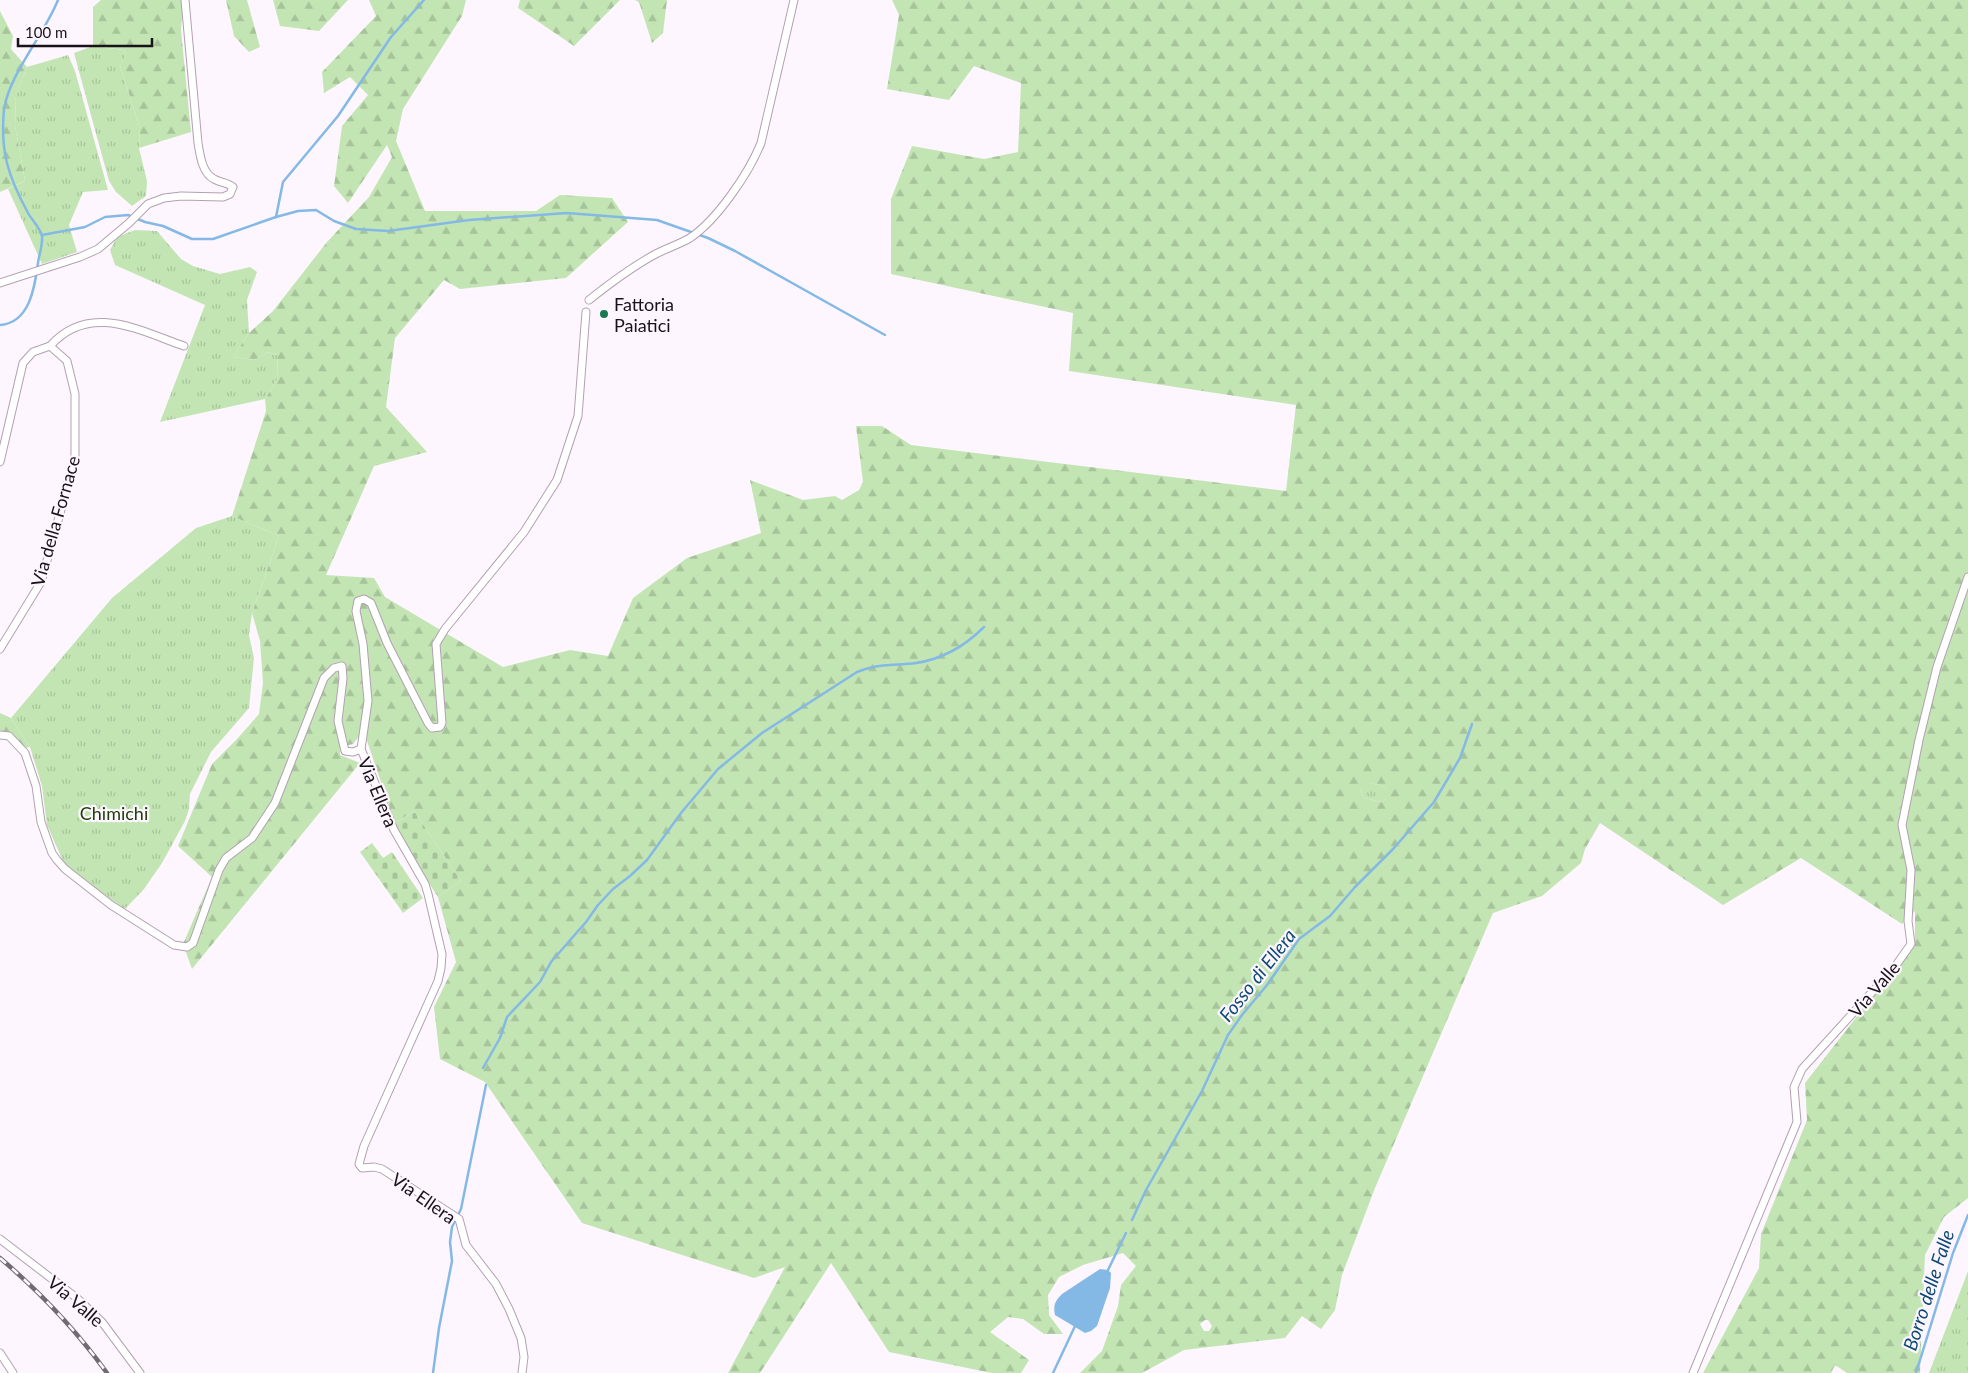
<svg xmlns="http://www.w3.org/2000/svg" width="1968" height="1373" font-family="Lato,sans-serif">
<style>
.grass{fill:url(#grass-tufts)}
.forest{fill:url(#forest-firs);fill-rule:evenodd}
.cemetery{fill:url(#cemetery-stones)}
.water{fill:#84b9e6}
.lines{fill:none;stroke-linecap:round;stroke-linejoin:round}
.stream{stroke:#84b9e6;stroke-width:2.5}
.minor-casing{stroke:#b3a0b2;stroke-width:9}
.minor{stroke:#fff;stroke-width:7}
.rail-casing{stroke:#726b72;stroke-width:4.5}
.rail{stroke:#fef6fe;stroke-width:2.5;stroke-dasharray:8;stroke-linecap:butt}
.poi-dot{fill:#1a7950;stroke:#fef6fe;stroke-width:2}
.labels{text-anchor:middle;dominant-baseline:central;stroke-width:4.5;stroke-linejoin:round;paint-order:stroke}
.poi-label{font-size:18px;fill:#191219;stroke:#fef6fe;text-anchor:start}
.street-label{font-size:18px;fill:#191219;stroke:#fef6fe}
.park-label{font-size:18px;fill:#1b3d03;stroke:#fef6fe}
.water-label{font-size:19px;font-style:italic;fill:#0d4a75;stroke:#fef6fe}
</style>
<defs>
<pattern id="grass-tufts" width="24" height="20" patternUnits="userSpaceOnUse" patternTransform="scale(1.25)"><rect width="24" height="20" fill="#c3e5b4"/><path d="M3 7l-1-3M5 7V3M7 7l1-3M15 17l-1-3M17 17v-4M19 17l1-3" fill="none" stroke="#a7c39a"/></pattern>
<pattern id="forest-firs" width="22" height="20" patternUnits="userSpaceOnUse" patternTransform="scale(1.25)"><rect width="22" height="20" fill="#c3e5b4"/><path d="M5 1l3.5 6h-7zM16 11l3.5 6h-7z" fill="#a7c39a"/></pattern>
<pattern id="cemetery-stones" width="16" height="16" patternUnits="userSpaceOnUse" patternTransform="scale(1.25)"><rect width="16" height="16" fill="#c3e5b4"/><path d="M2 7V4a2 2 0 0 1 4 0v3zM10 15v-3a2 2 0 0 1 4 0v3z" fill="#a7c39a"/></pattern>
</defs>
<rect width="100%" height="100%" fill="#fef6fe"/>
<g class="grass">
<polygon points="93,46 124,50 126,56 120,66 140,128 139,148 147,181 146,196 132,206 116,192 109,181 74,53"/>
<polygon points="68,55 75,71 108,190 83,192 69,225 77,252 42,264 8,189 25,181 15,125 16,94 27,67"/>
<polygon points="135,230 157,231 181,259 193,266 220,274 250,267 257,272 247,300 249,333 233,357 255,360 268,352 277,355 278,378 265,399 160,422 205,305 115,265 110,250 117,237"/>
<polygon points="232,516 279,536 252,613 249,635 254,658 249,708 211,752 190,794 189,809 185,821 162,863 144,889 125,909 72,873 63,861 47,825 42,786 30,747 11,718 112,598 196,528"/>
<polygon points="1372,783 1384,787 1391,794 1382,802 1364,798 1360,789 1367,784"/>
<polygon points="1968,1271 1968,1373 1929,1373"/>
</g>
<g class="forest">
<polygon points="101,0 183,0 181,30 191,132 139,148 140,128 120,66 126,56 124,50 93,46 93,7"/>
<polygon points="226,0 247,0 260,47 249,52 234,36"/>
<polygon points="273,0 348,0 319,31 280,26"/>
<path d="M 369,0 L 466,0 L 462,16 L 403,109 L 396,141 L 425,211 L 536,211 L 560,195 L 612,198 L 628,222 L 566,278 L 460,289 L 444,280 L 395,338 L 386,407 L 427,452 L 374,466 L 326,575 L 374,578 L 385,597 L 503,667 L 570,650 L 608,656 L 633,598 L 687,558 L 761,533 L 750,480 L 803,500 L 835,496 L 842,500 L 859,490 L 863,482 L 856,426 L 882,426 L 911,445 L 1286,491 L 1296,405 L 1069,371 L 1073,313 L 891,274 L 891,199 L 912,146 L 984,159 L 1018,152 L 1021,83 L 974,66 L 949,100 L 887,89 L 899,15 L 892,0 L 1968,0 L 1968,1198 L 1944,1217 L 1925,1255 L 1920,1373 L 1847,1373 L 1835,1365 L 1831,1373 L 1703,1373 L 1759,1268 L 1761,1234 L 1807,1120 L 1805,1083 L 1915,942 L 1915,911 L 1902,924 L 1801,858 L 1723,905 L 1600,823 L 1585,849 L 1581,863 L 1542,896 L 1493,913 L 1375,1188 L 1342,1275 L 1335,1310 L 1321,1329 L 1302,1316 L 1285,1338 L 1184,1350 L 1142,1373 L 1080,1373 L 1102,1351 L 1118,1306 L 1121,1285 L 1136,1266 L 1123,1253 L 1083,1265 L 1059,1277 L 1048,1295 L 1049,1315 L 1063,1334 L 1044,1334 L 1023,1319 L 1008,1317 L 990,1332 L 1029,1360 L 1021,1373 L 992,1373 L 889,1352 L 831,1263 L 760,1373 L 728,1373 L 785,1267 L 754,1278 L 582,1223 L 485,1082 L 440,1059 L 434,1007 L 456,962 L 438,897 L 461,881 L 414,811 L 395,823 L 366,738 L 360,735 L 353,744 L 341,747 L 340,755 L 360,763 L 192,969 L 183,944 L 212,877 L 178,846 L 212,764 L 237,739 L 259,714 L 263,683 L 260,641 L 252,613 L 279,536 L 232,516 L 266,411 L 265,399 L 278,378 L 277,355 L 268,352 L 255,360 L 233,357 L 249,333 L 273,311 L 327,242 L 369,197 L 392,157 L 387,145 L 348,203 L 334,186 L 342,126 L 368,95 L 350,77 L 324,93 L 322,72 L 376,16 ZM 1372,783 L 1384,787 L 1390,794 L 1382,802 L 1364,798 L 1360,789 ZM 1205,1320 L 1208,1320 L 1212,1326 L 1209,1331 L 1204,1331 L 1200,1324 Z"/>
<polygon points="520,0 620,0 574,46 518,8"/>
<polygon points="635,0 667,0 663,33 652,43 639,2"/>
<polygon points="0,11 13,36 11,49 27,67 16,94 15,125 25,181 0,192"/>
<polygon points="0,713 11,718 30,747 25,748 9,732 0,731"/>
</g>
<g class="cemetery">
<polygon points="414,811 461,881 438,897 400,839 395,823"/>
<polygon points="372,843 383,858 392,852 423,898 403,913 360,852"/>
</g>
<path class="water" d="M 1100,1269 L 1108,1270 L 1111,1273 L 1110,1288 L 1097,1326 L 1091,1331 L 1085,1333 L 1055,1315 C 1053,1305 1055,1301 1062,1294 Z"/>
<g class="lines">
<g class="stream">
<polyline points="276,217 298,211 316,210 334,221 356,229 388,231 469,220 567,213 657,220 708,238 735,251 885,335"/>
<polyline points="42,235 85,227 105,217 128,215 145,222 163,226 192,239 213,239 276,217 283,182 338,116 391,37 424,0"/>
<path d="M 0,325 C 30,323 35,286 38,263 C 39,255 43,244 42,236 C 41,229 32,220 28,213 C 8,176 0,152 4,109 C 10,73 44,35 58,0"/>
<path d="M 483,1068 L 500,1038 L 507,1017 L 540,982 L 551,962 L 586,922 L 598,905 L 613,889 L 630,876 L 647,860 L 681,813 L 718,769 L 762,733 L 857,672 C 863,670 867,668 873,667 C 887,664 902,665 916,663 C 943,659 965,646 984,627"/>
<polyline points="1132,1220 1146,1190 1202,1091 1228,1035 1242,1015 1267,985 1299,939 1330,916 1355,887 1394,848 1434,802 1460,758 1472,724"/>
<polyline points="1107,1272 1126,1233"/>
<polyline points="433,1373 439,1328 452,1261 450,1242 452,1227 461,1209 486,1085"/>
<polyline points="1053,1373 1076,1324"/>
<polyline points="1916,1373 1953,1253 1968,1215"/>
</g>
<g class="minor-casing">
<g id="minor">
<path d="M 0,283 L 80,257 L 98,249 L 129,223 L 148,204 L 164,198 L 181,196 L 223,197 L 230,194 L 233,187 C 227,182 221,183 214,179 C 202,173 200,155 198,143 L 185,0"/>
<path d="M 589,300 C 609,284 629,269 652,256 C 664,249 678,245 690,238 C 717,220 749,173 761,143 L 794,0"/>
<path d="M 50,346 C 89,302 138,330 184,346"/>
<polyline points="0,462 23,363 33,352 50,346 67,361 75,394 75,459 41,582 0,649"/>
<polyline points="0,735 9,736 25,753 36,786 41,822 52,853 57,860 65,869 111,905 174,945 187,947 193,943 219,870 226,858 252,838 275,803 324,678 334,668 342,666 343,678 338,721 345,751 353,752 361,749"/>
<polyline points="361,749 368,701 363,644 356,611 358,601 364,599 371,603 387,643 428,723 432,728 440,727 442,723 436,644 445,629 524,532 557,480 578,416 586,312"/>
<polyline points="361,749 394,830 425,884 428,894 442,954 441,968 438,981 364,1146 359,1164 362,1168 374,1167 382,1169 459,1219 466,1245 496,1284 509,1309 521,1338 524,1357 522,1373"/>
<polyline points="0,1239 78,1299 102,1322 140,1373"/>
<polyline points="0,1353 13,1373"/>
<polyline points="1693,1373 1797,1122 1794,1087 1802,1069 1894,968 1911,944 1908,921 1911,870 1902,825 1919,740 1937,667 1968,577"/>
</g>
</g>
<use href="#minor" class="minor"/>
<g class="rail-casing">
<path id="rail" d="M 0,1258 C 40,1292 76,1330 107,1373"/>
</g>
<use href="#rail" class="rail"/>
</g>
<circle class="poi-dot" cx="604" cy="314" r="5"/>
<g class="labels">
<g class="poi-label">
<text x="614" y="304">Fattoria<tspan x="614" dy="21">Paiatici</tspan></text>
</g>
<g class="street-label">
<text transform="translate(55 521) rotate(-74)">Via della Fornace</text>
<text transform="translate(378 792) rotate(67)">Via Ellera</text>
<text transform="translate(1874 989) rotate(-49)">Via Valle</text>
<text transform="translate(424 1198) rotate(35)">Via Ellera</text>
<text transform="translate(76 1301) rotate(41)">Via Valle</text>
</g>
<g class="park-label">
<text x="114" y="813">Chimichi</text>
</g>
<g class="water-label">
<text transform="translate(1257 975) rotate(-52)">Fosso di Ellera</text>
<text transform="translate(1928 1290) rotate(-72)">Borro delle Falle</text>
</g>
</g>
<path d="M18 38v8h134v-8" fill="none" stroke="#191219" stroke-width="2.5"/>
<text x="25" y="38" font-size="15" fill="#191219" stroke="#fef6fe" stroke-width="4" paint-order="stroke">100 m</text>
</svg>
